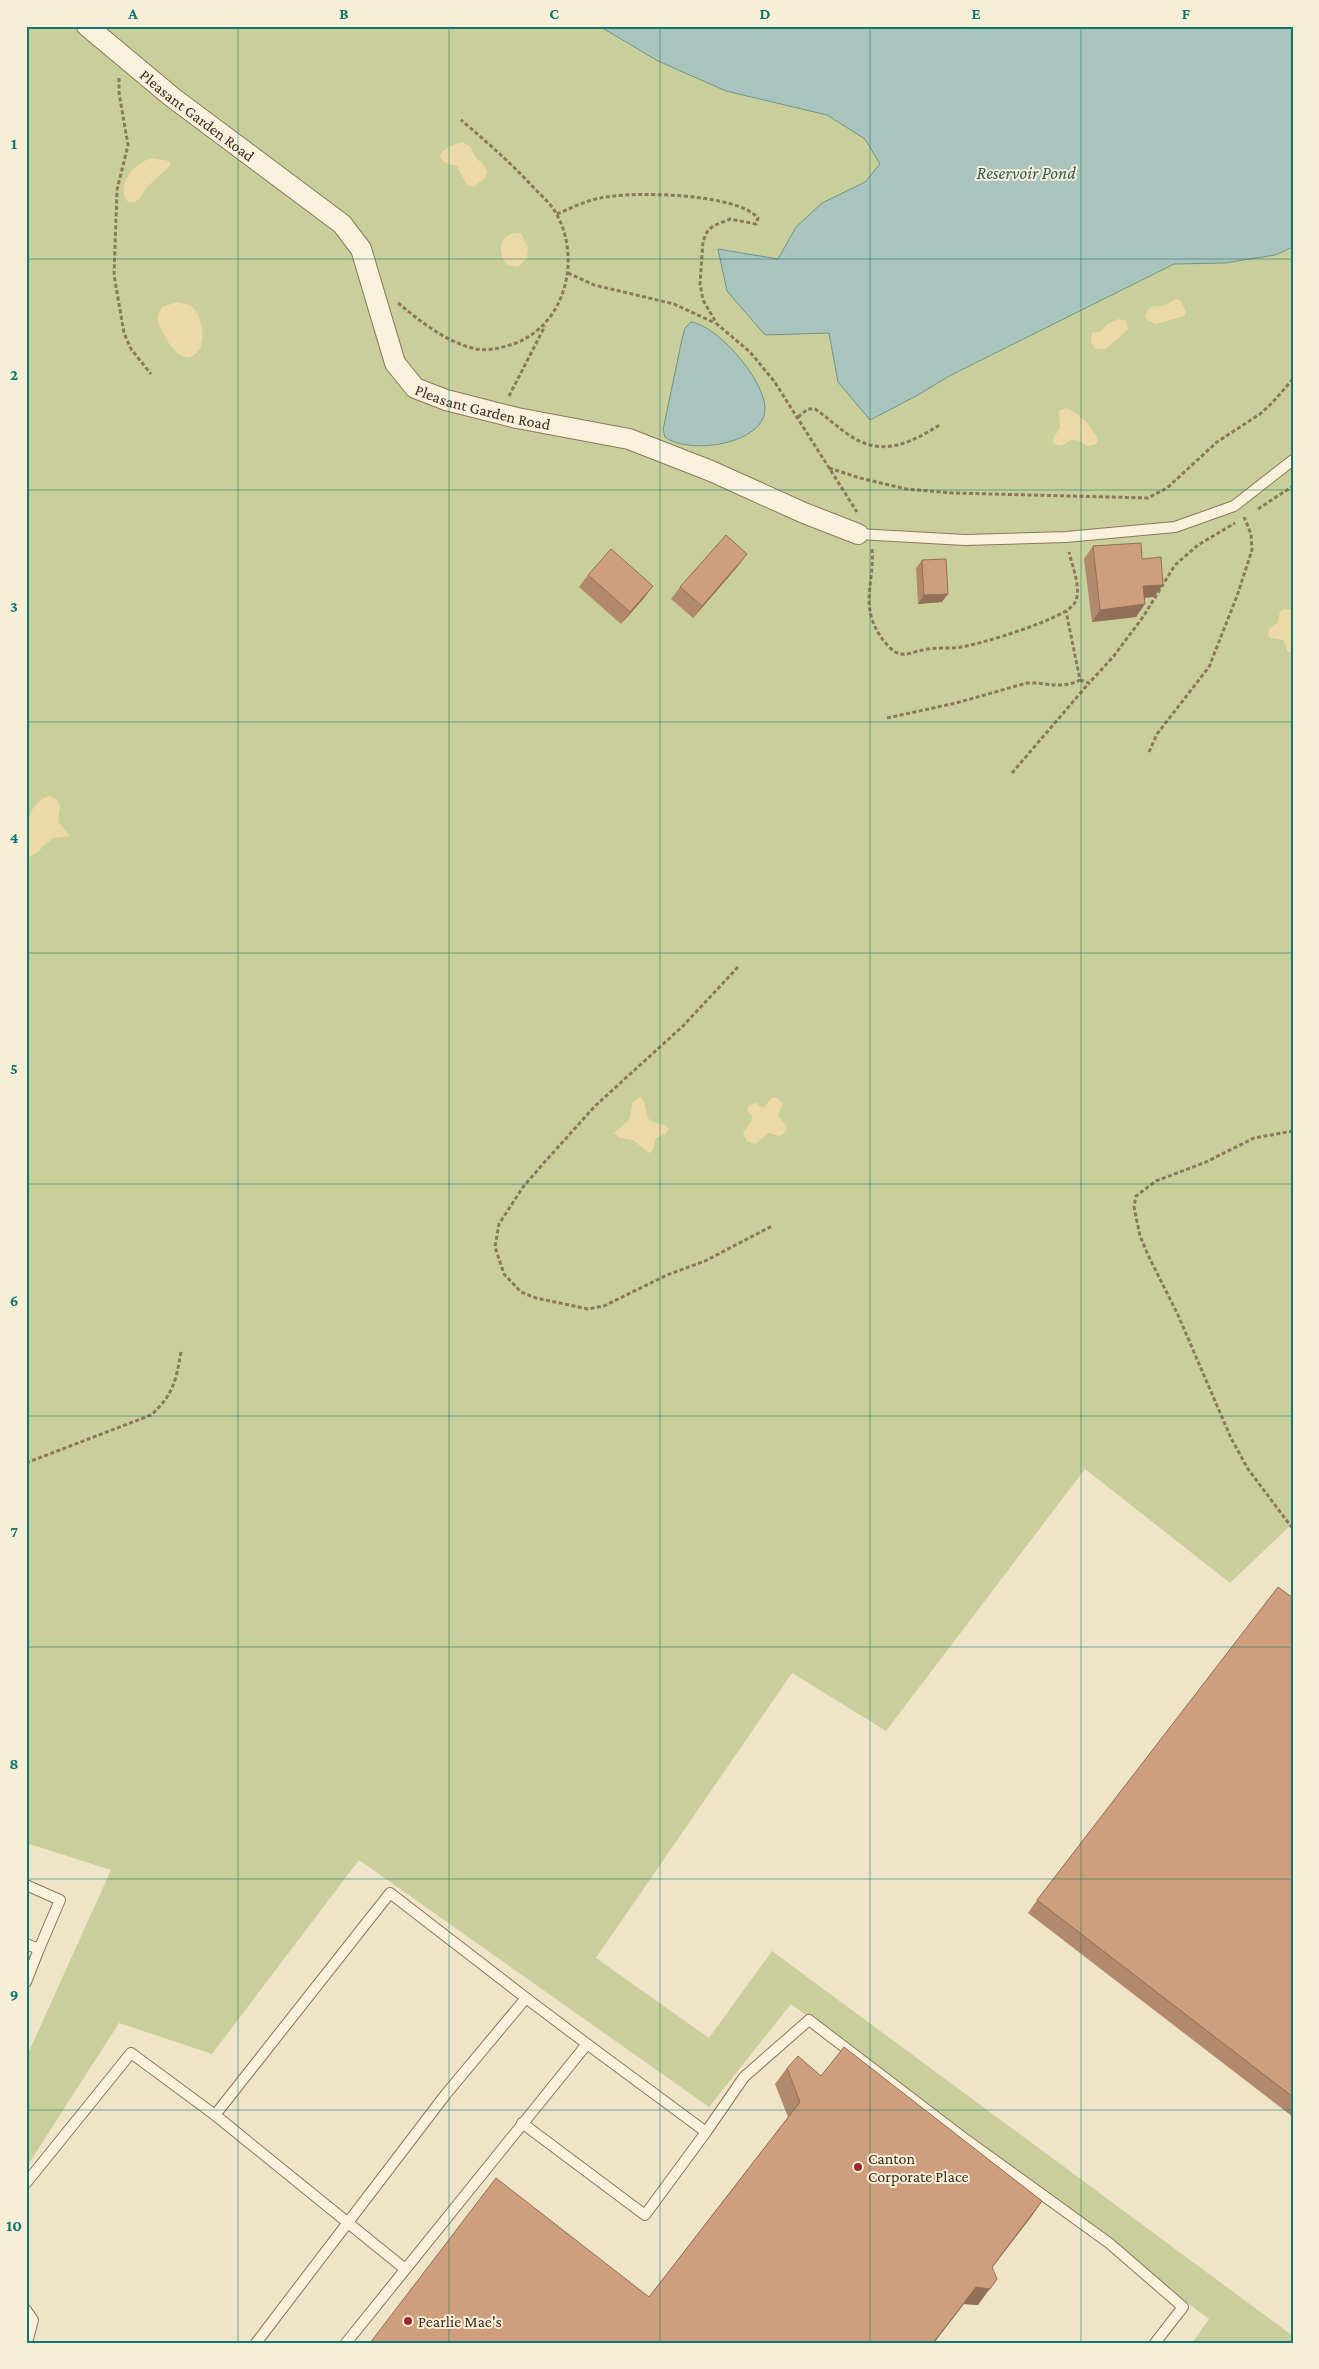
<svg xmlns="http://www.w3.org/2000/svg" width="1319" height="2369" font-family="'Crimson Pro',serif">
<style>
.green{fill:#c9cf9b}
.sand{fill:#ecd9a5}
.water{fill:#a9c4bc;stroke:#6f938a}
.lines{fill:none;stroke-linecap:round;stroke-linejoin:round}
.lane-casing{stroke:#8d765c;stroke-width:12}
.street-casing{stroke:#8d765c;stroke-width:22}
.path{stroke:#8d765c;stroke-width:3;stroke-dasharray:4 2.5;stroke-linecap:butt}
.lane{stroke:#faf1dc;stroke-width:10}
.street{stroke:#faf1dc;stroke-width:20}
.wall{fill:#b2896c}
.shaded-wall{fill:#916f58}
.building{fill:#cf9f7d;stroke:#916f58}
.grid{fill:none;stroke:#0f766e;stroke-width:1;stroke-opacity:0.55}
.poi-dot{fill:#9e2a2b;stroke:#f7eed8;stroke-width:2}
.labels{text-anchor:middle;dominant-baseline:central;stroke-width:4;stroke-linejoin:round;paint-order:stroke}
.street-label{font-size:16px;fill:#3d2e20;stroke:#f7eed8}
.poi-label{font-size:16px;fill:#3d2e20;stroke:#f7eed8;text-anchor:start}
.water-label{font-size:18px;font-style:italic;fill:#2f5d5a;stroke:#f7eed8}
.neatline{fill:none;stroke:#0f766e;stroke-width:2}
.grid-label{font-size:16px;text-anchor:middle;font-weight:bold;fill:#0f766e}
</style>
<rect width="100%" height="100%" fill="#f0e4c8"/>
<polygon class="green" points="26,26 599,26 658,61 726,91 827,115 865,139 880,164 865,182 822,204 796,227 778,259 719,249 829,333 838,382 918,395 951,375 1174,264 1225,263 1275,255 1293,247 1293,1523 1230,1583 1085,1469 886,1731 792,1673 596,1958 709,2038 772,1951 1293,2336 1293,2343 1192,2343 1209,2319 791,2004 709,2107 359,1860 212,2054 119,2023 26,2168 26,2058 111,1870 26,1843"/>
<g class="sand">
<path d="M 462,142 L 471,147 C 477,164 482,159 487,171 L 485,178 L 474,187 L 467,185 L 457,166 L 445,163 L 440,157 C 442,148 453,145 462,142 Z"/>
<path d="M 153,158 L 169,161 L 171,165 L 146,188 L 140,198 L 135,202 L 128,202 C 115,185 135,161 153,158 Z"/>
<path d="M 514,233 L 521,234 L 528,247 L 527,258 L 518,267 L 507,265 C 498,254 498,236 514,233 Z"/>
<path d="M 1177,299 L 1181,301 L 1186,312 L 1184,316 L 1156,324 L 1147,320 L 1145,315 C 1152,301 1157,309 1166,305 C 1170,303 1172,300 1177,299 Z"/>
<path d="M 177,302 C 182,303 188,304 192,307 C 201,314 206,337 200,348 C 183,376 160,332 157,318 L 162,307 Z"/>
<polygon points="1119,319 1126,321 1128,329 1106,349 1095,349 1091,342 1092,333 1102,331 1106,325"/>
<path d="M 1066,408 C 1078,412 1094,428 1098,440 L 1096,444 L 1088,446 C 1065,430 1070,450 1054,444 L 1052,440 L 1060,428 L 1059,411 Z"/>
<polygon points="1284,609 1293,610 1292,653 1287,651 1284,640 1271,638 1268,635 1269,629 1278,622 1280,612"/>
<path d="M 49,796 L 57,800 L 60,807 L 58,822 L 70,836 L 53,838 L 35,854 L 26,858 C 26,836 23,805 49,796 Z"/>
<path d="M 640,1097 C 649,1103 643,1119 653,1122 C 656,1124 661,1123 665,1125 L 669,1129 L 665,1134 L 656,1138 L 653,1150 L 649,1153 L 633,1140 L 620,1138 L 614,1133 L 629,1120 L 633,1102 Z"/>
<polygon points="776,1097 783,1103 778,1115 787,1127 786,1132 779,1136 769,1133 755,1144 747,1141 743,1133 753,1118 747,1111 749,1105 756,1103 763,1108 772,1098"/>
</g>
<g class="water">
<polygon points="599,26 1293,26 1293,247 1275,255 1225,263 1174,264 951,375 918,395 870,420 838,382 829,333 765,335 727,291 718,249 778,259 796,227 822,203 865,182 880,164 865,139 827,115 726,91 658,61"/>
<path d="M 691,322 C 718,325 773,388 764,416 C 754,446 687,454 665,437 L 663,430 L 682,339 L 685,328 Z"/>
</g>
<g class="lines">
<g class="lane-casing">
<g id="lane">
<polyline points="858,534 965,540 1066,537 1175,527 1234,506 1293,460"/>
<polyline points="26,1885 60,1900 39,1949"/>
<polyline points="26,1944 39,1949 26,1982"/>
<polyline points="215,2115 405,2269"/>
<polyline points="522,2123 645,2215 706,2132 587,2044"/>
<polyline points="706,2132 744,2077 809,2020 961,2136 1109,2243 1183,2307 1155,2343"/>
<polyline points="26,2183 131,2053 215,2115 390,1893 526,1998 446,2094 256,2343"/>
<polyline points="26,2310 33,2320 28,2339"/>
<polyline points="346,2343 587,2044 526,1998"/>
</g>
</g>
<g class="street-casing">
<g id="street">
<path id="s1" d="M 87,26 L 172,97 L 342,224 L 361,249 L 395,363 L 415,388 L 446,400 L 517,418 L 629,439 L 711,471 L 804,513 L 858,534"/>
</g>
</g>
<g class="path">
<polyline points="119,78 119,93 128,145 117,190 114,275 124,333 131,349 151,374"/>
<path d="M 557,214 C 571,208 585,201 600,198 C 632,191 737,193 758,218 L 756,224 L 730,219 L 713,226 L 707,232 L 703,241 L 700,284 L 703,300 L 717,324 L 750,352 L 774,381 L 857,512"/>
<polyline points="568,273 594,285 674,304 715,323"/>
<path d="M 398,303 C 421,322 446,342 476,349 C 488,351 501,348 513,344 C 564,327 582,261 557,215 C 552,205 543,197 535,189 C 512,164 487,142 461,120"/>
<polyline points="509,396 545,326"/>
<path d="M 798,417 L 808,409 L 815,409 C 827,417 837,427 849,435 C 882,458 911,443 941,424"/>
<polyline points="829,468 860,478 906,489 953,493 1148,498 1167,488 1217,442 1260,414 1272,403 1293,379"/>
<polyline points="1258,509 1293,486"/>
<path d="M 872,549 C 875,582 859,605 881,637 C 886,644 893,653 901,654 C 909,655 916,651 923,650 C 936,647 949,649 961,647 C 981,644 1064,619 1074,604 C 1083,591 1072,566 1069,552"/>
<polyline points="1080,680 1089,683 1113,657 1143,617 1175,565 1198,545 1235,523"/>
<path d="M 887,718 L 956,703 L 1027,683 C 1048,682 1060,690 1080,680 L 1066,611"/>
<polyline points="1149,752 1157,734 1209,667 1237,596 1252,550 1251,534 1244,517"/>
<polyline points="1012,773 1089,683"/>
<polyline points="738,967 683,1026 595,1106 542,1165 523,1187 499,1224 495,1247 504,1274 521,1292 536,1298 588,1309 604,1306 667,1275 705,1261 772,1226"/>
<polyline points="1293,1131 1254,1138 1206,1162 1156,1181 1136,1196 1134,1207 1140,1236 1148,1255 1178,1315 1231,1438 1248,1469 1293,1529"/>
<path d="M 26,1463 L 151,1415 C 173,1395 176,1381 181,1352"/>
</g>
<use href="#lane" class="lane"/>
<use href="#street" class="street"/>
</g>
<g class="wall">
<polygon points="1093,546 1142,559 1154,597 1144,598 1145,604 1136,617 1092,622 1084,559"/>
<polygon points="922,560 942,602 918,604 916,568"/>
<polygon points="738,566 693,618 671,599 680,587"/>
<polygon points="588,575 644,598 621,624 579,587"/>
<polygon points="1293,1598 1293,2117 1028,1913 1037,1900"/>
<polygon points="787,2068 821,2076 1042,2201 1031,2217 992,2268 978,2305 964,2304 649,2297 788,2117 775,2084"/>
</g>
<g class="shaded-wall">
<polygon points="747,554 738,566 693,618 702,606"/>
<polygon points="1163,585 1154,597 1134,598 1143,586"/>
<polygon points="653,586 644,598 621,624 630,612"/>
<polygon points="948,594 942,602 918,604 924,595"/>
<polygon points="1145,604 1136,617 1092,622 1100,610"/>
<polygon points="1042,2201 1031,2217 980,2283 992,2267"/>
<polygon points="997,2279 978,2305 964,2304 934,2343 933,2343 976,2287"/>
</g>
<g class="building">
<polygon points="726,535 747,554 702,606 680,587"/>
<polygon points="1141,543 1142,559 1161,557 1163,585 1143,586 1145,604 1100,610 1093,546"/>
<polygon points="611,549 653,586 630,612 588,575"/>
<polygon points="946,559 948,594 924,595 922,560"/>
<polygon points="1278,1587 1293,1598 1293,2097 1037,1900"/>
<polygon points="844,2047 1042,2201 992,2267 997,2279 990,2289 976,2287 933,2343 370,2343 496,2178 649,2297 800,2102 787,2068 798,2056 821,2076"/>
</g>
<path class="grid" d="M 238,26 L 238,2343M 449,26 L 449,2343M 660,26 L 660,2343M 870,26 L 870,2343M 1081,26 L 1081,2343M 26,259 L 1293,259M 26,490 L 1293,490M 26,722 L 1293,722M 26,953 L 1293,953M 26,1184 L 1293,1184M 26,1416 L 1293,1416M 26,1647 L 1293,1647M 26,1879 L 1293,1879M 26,2110 L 1293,2110"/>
<g class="poi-dot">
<circle cx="858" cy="2167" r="5"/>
<circle cx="408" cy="2321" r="5"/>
</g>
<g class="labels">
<g class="street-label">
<text stroke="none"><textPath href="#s1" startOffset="142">Pleasant Garden Road</textPath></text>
<text stroke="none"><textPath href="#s1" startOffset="576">Pleasant Garden Road</textPath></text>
</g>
<g class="poi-label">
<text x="868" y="2158">Canton<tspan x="868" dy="18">Corporate Place</tspan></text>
<text x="418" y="2321">Pearlie Mae's</text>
</g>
<g class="water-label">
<text x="1026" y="173">Reservoir Pond</text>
</g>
</g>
<rect width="1319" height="2369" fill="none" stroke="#f7eed8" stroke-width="55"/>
<rect x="28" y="28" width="1264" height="2314" class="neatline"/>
<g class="grid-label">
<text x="133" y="19">A</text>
<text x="344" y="19">B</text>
<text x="554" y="19">C</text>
<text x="765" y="19">D</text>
<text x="976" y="19">E</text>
<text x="1186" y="19">F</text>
<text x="14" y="149">1</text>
<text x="14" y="380">2</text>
<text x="14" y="612">3</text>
<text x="14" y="843">4</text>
<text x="14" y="1074">5</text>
<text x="14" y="1306">6</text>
<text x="14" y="1537">7</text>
<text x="14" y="1769">8</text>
<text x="14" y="2000">9</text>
<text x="14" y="2231">10</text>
</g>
</svg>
